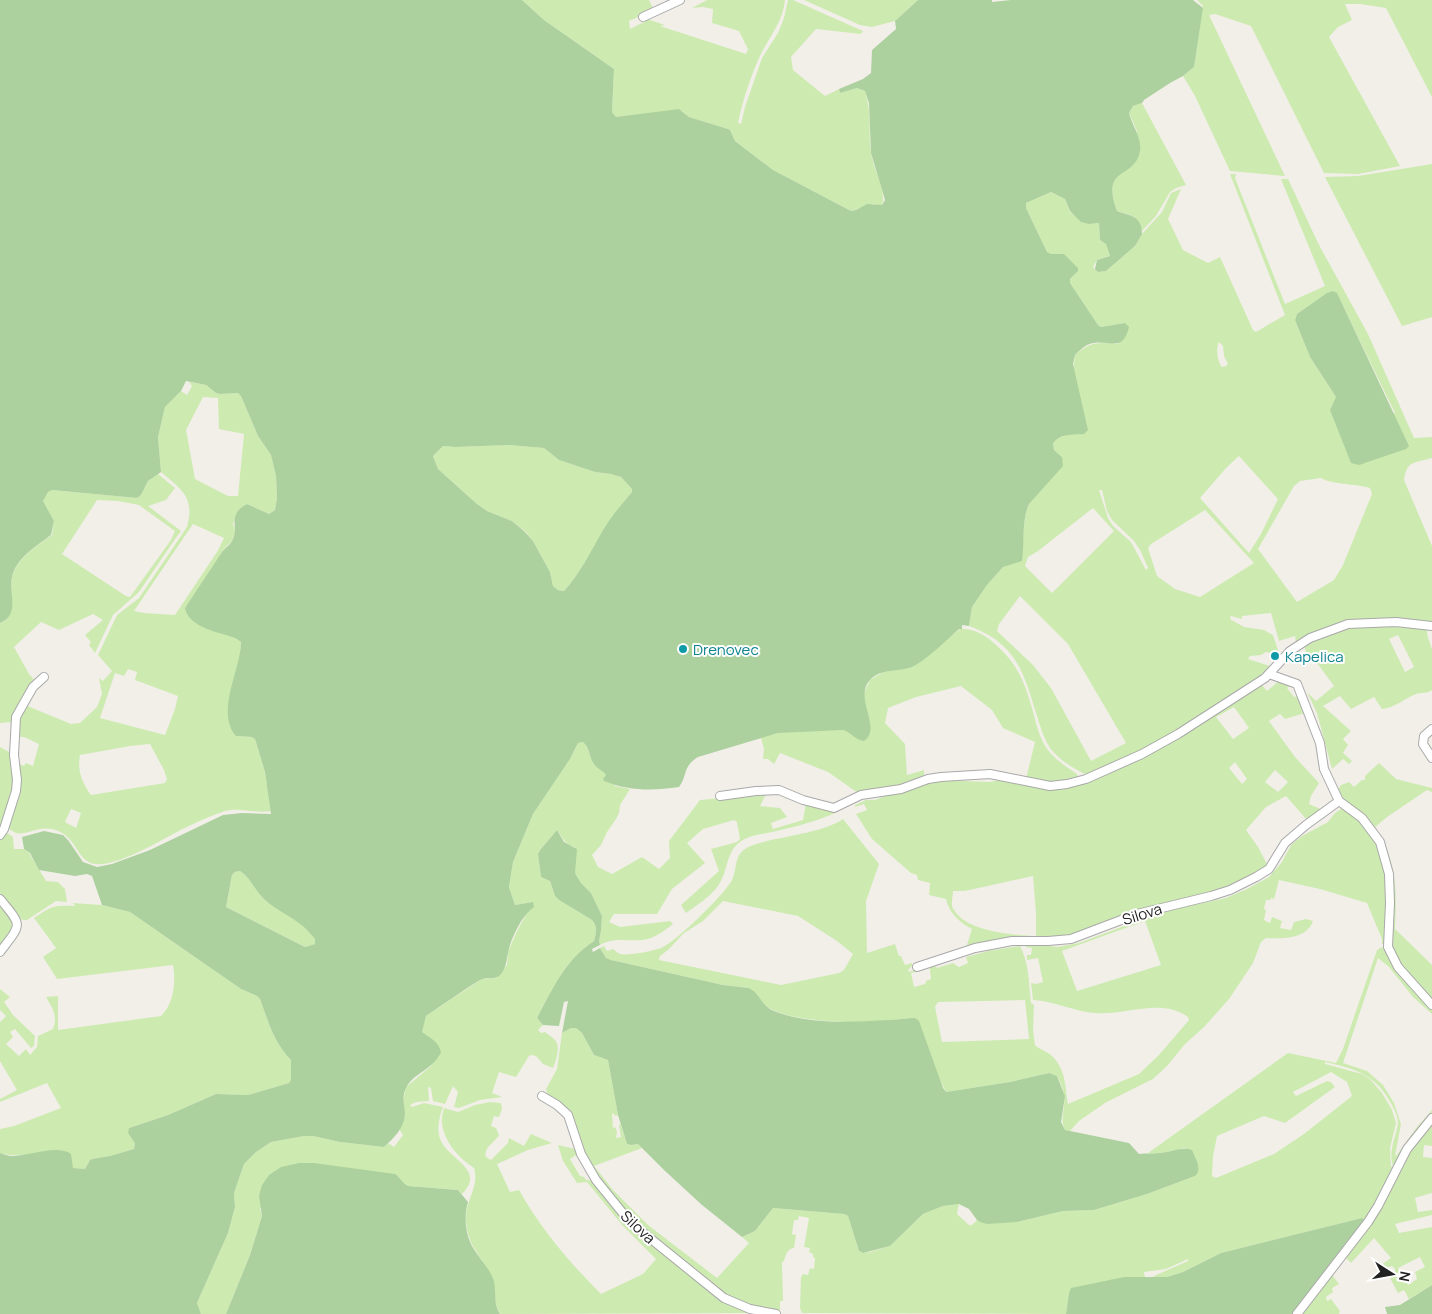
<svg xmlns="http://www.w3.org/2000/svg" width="1432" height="1314" font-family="Manrope,sans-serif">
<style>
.grass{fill:#cdebb0;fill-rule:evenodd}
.forest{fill:#add19e;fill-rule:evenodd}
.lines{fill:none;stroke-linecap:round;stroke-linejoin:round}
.minor-casing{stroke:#a9a9a9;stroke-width:10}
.minor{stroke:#fff;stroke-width:8}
.culture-dot{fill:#0f9aa8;stroke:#fff;stroke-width:2}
.labels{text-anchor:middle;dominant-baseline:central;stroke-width:4;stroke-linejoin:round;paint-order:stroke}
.culture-label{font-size:15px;fill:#0d838f;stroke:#fff;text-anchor:start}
.street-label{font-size:15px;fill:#222;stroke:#fff}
</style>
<rect width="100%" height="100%" fill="#f2efe9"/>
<g class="grass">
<path d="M 522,0 L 649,0 L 654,10 L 629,21 L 630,29 L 646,21 L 647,19 L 665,25 L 660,26 L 746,54 L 748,49 L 739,31 L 712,23 L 713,9 L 703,7 L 692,8 L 707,0 L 785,0 C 783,22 769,37 760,56 C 751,75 742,103 738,123 L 741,124 L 745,107 L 762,58 L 778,33 L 784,18 L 788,0 L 793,0 L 863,31 L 861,34 L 816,29 L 791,57 L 793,70 L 825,96 L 839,89 L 840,93 L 857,88 L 865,91 C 872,112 868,132 871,153 C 873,168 887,193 882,205 L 879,206 L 874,204 L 851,211 L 773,170 L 735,141 L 730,130 L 728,129 L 689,117 L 682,111 L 616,117 L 612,112 L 614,69 L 544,20 Z"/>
<polygon points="804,0 918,0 895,21 872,27 860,25"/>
<polygon points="1197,0 1432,0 1432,97 1386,8 1360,4 1345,4 1352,20 1338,27 1329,37 1400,166 1358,174 1324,173 1251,26 1215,14 1209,15 1285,176 1230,171 1195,96 1183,76 1194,67 1203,6"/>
<path d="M 1142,103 L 1186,185 L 1176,188 L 1170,192 L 1156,216 L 1142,231 C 1136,214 1132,216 1117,211 C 1109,188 1110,178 1132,166 L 1137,131 L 1129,113 L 1133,106 Z"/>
<polygon points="1432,164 1432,317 1402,326 1325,177 1358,176"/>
<path d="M 1230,174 L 1236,174 L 1235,178 L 1285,304 L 1325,286 L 1281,179 L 1288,179 L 1319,245 L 1368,334 L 1414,438 L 1432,437 L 1432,458 C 1415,463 1407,460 1404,480 L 1432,546 L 1432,623 L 1348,621 L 1296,643 L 1295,636 L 1279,641 L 1271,613 L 1242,616 L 1242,619 L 1231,616 L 1230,619 L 1244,627 L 1264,630 L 1273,635 L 1280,656 L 1273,658 L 1271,653 L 1266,652 L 1261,655 L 1250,656 L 1248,659 L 1273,667 L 1268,673 L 1160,743 L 1087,775 C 1074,769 1059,760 1050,748 C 1043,737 1040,725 1036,713 C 1023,670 1015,643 969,626 L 972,607 L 987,585 L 1003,567 L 1023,553 C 1023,536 1023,519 1029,504 L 1062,457 L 1054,450 L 1053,444 L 1056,439 L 1066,435 L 1075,355 C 1090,342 1097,342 1118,344 L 1125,323 L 1101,327 L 1098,325 L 1070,283 L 1070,279 L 1078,271 L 1064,254 L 1051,254 L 1047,252 L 1026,208 L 1026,203 L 1051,192 L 1065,199 L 1070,212 L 1089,224 L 1099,223 L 1100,240 L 1106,243 L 1110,256 L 1097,260 L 1093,267 L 1098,272 L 1106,271 L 1135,246 L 1140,236 L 1162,212 L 1171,193 L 1181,189 L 1168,219 L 1183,250 L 1208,263 L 1220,257 L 1253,330 L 1256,332 L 1285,315 ZM 1333,291 L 1337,294 L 1395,413 L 1331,407 L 1336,400 L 1336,397 L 1310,357 L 1295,320 L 1297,314 ZM 1219,342 L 1223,346 L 1224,356 L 1228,364 L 1226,366 L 1222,367 C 1217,361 1216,348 1219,342 ZM 1239,456 L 1278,499 L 1261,534 L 1249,553 L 1200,498 L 1227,467 ZM 1321,478 C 1329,484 1357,484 1370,488 L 1372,494 L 1343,565 L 1334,580 L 1297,602 L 1258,549 L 1294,486 L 1300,481 ZM 1099,490 L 1102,490 L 1107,511 L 1112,520 L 1134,541 L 1140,550 L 1148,568 L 1146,570 L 1131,542 L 1113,526 L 1108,518 ZM 1093,508 L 1114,531 L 1052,593 L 1025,566 L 1028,557 L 1038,551 ZM 1205,510 L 1254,563 L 1200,597 L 1175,589 L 1157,576 L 1148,548 L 1151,544 ZM 1020,596 L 1068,644 L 1126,743 L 1091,761 L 1051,688 L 1033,665 L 997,631 L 999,624 Z"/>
<path d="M 189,382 L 206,385 L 216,393 L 220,394 L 238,393 L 241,396 L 258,436 L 271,455 L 276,476 L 277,498 L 275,510 L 269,514 L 247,504 L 233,523 L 235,533 L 232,541 L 223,550 L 213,568 L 185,608 L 210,629 L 235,638 L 241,642 L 236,736 L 253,737 L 255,739 L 265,772 L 271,811 C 256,814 240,807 225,811 C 213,815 201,820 189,826 C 167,836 118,868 94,864 C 75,860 78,835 52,829 C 32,825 20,843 7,826 L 14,806 L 17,763 L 24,766 L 26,763 L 33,766 L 39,744 L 24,737 L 18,737 L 18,717 L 25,705 L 71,724 L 80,723 L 97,707 L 102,694 L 99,678 L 103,681 L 112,671 L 98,655 L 117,615 L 139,598 L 187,527 C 195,497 182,490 161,472 L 158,437 L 165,407 L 181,391 L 187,395 L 192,386 ZM 203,397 L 218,398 L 219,429 L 244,434 L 238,496 L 228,496 L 195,479 L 186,430 ZM 193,524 L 224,538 L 217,552 L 175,615 L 144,613 L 134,611 ZM 128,669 L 137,672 L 135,680 L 178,696 L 175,709 L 165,735 L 100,718 L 115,673 L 124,676 ZM 150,744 L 164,770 L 167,779 L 165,783 L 91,795 C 82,782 77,771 80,755 L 130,746 ZM 71,809 L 81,813 L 76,828 L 65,822 Z"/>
<path d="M 509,445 L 544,448 L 559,460 L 595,472 L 611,474 L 621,477 L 632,489 L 632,492 C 605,523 591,560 564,591 L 558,590 L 553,586 L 550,572 L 533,541 L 525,531 L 512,521 L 487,511 L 477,504 L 438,469 L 433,456 L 443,446 L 455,447 Z"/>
<path d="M 158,474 L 175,488 L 166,500 L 148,506 L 181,531 L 175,539 L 139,592 L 113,615 L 95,653 L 89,645 L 91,642 L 85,635 L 103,620 L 93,614 L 59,630 L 41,622 L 14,647 L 29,674 L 36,682 L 13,726 L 10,722 L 0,723 L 0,623 C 20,615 8,592 12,577 C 17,558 37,546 52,535 L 54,521 L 43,501 C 44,496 47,492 52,490 L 137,498 L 141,495 L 148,481 ZM 97,500 L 118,501 L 139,505 L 175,531 L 171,540 L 130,597 L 126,596 L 62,554 Z"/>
<path d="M 1351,626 L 1428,626 C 1425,635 1430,641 1432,649 C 1432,662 1432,677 1432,690 C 1427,694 1422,692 1416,694 C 1405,698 1395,708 1382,709 L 1374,697 L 1351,709 L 1340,696 L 1323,706 L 1351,731 L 1343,739 L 1348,745 L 1343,753 L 1352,761 L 1349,764 L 1343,759 L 1332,769 L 1317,713 L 1307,692 L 1316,701 L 1334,686 L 1312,656 L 1307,658 L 1305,648 L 1307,642 ZM 1398,635 L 1414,667 L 1405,672 L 1389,639 Z"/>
<path d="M 960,629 C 973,628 984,634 994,643 C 1019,665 1025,683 1034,715 C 1036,723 1038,732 1042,740 C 1049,756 1064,765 1077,774 L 1078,778 L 1055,784 L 1026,779 L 1035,742 L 1003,728 L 992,710 L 961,686 L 916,697 L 888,708 L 885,723 L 905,744 L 907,775 L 924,770 L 924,775 C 911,789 876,790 858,793 L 828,772 L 780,753 L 774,764 L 768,759 L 763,759 L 764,749 L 761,738 C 784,728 818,731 843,730 L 850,732 L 870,722 L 863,695 L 870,680 L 883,672 L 912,667 Z"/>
<path d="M 1279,681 L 1288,682 L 1290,686 L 1287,688 L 1294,697 L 1300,696 L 1305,713 L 1285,719 L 1280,714 L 1269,721 L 1295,757 L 1319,783 L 1311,796 L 1309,804 L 1323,810 L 1307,820 L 1286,796 L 1266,807 L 1246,830 L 1258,847 L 1268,866 L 1226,889 L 1072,937 L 1013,938 L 966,948 L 972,929 C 960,923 949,913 946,899 L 929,895 L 930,883 L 918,880 L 917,875 L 911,873 L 872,839 L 856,814 L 867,810 L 864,804 L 855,807 L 855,805 L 866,800 L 875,800 L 906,788 L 938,780 L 990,782 L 1005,779 L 1031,785 L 1094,778 L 1119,769 L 1166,744 L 1261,684 L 1267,691 ZM 1234,707 L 1249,728 L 1233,739 L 1216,717 ZM 1235,762 L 1247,779 L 1242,784 L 1229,768 ZM 1275,770 L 1288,782 L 1278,792 L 1265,782 ZM 1033,876 L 1036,913 L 1036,936 C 1014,935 967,932 954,910 C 950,905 953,897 953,891 L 965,891 Z"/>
<path d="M 583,742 L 586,745 L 594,764 L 605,772 L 615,786 L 630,789 L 620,805 L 619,813 L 616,819 L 607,832 L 601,845 L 592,855 L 598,867 L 612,874 L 642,857 L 659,869 L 670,858 L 669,841 L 700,800 L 766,794 L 760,806 L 780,808 L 787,817 L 771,823 L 773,829 L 803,820 L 806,803 L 843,805 L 845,807 C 832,818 790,828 772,832 C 763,834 752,835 743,840 C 725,850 729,871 718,886 C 710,897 697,905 686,913 L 681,905 L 719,871 L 711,849 L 737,842 L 740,839 L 737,822 L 734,820 L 703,829 L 687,843 L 705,863 L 672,889 L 657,914 L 614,914 L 609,922 L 620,927 L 670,921 L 673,924 C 665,930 658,936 648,939 C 632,943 616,936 600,945 L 599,941 L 601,931 L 602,916 L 591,893 L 581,883 L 575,873 L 575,847 C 565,845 563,838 557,830 L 540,850 L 538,854 L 541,877 L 550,881 L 555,896 L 559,900 L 592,920 C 598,927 596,933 594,941 C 565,960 553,988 537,1018 L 543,1025 L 538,1030 L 541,1033 L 545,1032 C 548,1035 553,1037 555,1040 C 561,1046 556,1061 553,1068 L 543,1064 L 536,1056 L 532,1055 L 529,1056 L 516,1077 L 499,1072 L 492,1093 L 502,1097 L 480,1100 L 459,1108 L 454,1107 L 458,1092 L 453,1086 L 445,1104 L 433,1101 L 431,1088 L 428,1087 L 429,1101 L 416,1102 L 410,1105 L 412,1107 L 424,1103 L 443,1107 C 439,1117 436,1131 441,1141 C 450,1160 486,1170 462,1194 L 458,1190 L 408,1186 L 403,1183 L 398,1176 L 260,1208 L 262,1216 L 250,1255 L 226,1314 L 201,1314 L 197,1303 L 228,1233 L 235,1207 L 234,1193 L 244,1164 L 256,1152 L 271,1142 L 304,1136 L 313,1136 L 340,1142 L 384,1147 L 388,1143 L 394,1147 L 403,1135 L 399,1129 L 405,1116 L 403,1101 L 406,1087 L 431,1066 L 435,1042 L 421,1032 L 426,1016 L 482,979 L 496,978 L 507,965 L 508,952 L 517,931 L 533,902 L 515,905 L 509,887 L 513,862 L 533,814 L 570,759 L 578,743 Z"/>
<polygon points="0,747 11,753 14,789 0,829"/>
<path d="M 1379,763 L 1396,779 L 1432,788 L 1432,792 L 1427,790 L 1387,817 L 1375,827 C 1397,858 1397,893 1395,929 L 1432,965 L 1432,1002 L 1402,970 L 1390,945 L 1386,855 L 1353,808 L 1343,799 L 1340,793 L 1339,788 L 1341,785 L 1349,782 L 1354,787 L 1362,780 L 1365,780 L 1365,776 Z"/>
<path d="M 1343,805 L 1366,823 L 1382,851 L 1388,890 L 1385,944 L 1382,944 L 1382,939 L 1367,903 L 1320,889 L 1279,880 L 1274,899 L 1271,898 L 1270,900 L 1266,900 L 1264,909 L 1266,910 L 1264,920 L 1270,923 L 1272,917 L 1282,921 L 1280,928 L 1291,930 L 1294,922 L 1306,919 L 1313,921 C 1307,939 1282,939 1266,938 L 1261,942 L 1253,963 L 1229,999 L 1204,1027 L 1185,1044 L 1167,1066 L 1153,1079 L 1105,1103 L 1079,1121 L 1070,1131 L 1065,1130 C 1059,1117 1066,1109 1064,1096 C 1064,1089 1060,1082 1057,1076 L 1049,1073 L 1010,1082 L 946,1092 L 908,1018 C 877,1025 799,1024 771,1009 C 761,1004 758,993 749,988 L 723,985 L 611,960 L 606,958 L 600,948 L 604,946 L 607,951 L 613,949 C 616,951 617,953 620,954 C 627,956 653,951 661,948 C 675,943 725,894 732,880 C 737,870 734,856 745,849 C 751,845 760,843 767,841 C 788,836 826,831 843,819 L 879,864 L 866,901 L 867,953 L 895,944 L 899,956 L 901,956 L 905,965 L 912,963 L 912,966 L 908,970 L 909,972 L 920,968 L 920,971 L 911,973 L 914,987 L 925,984 L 926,981 L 931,979 L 930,970 L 928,965 L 933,964 L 937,968 L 953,963 L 959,967 L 968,963 L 966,957 L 988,951 L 1020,946 C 1029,962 1029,985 1031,1003 L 1034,1005 L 1033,1030 L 1035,1045 C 1040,1050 1047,1051 1052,1056 C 1066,1070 1065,1086 1068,1104 L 1139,1074 L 1159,1055 L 1189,1020 L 1188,1017 C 1160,997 1126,1016 1094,1013 C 1073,1011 1054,1001 1033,1000 L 1031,983 L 1036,984 L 1043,982 L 1038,958 L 1027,960 L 1027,955 L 1031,955 L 1032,948 L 1026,947 L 1026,944 L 1037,944 L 1057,947 L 1079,943 L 1161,912 L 1226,898 L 1247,889 L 1269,877 L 1282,862 L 1291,845 L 1302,836 L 1328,822 L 1335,813 L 1341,809 ZM 723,901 L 798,916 L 837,941 L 853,954 L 844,970 L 839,973 L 781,985 L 659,960 L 660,956 L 668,950 L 684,933 L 703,921 ZM 1145,921 L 1161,965 L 1077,991 L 1062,951 ZM 1025,1000 L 1029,1039 L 942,1042 L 935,1007 L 938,1002 Z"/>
<polygon points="4,831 13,837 14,849 24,849 29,853 46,881 58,882 65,889 67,902 56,901 27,920 23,920 18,917 0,895 0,840"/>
<path d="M 240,871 C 252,879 255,892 266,901 C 284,915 300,919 316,939 L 315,944 L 305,947 L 226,907 L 232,875 L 235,872 Z"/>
<polygon points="0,903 6,910 15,926 0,948"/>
<path d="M 73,903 L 102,905 L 130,912 L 241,989 L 257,996 L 260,999 C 268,1021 274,1043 291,1060 L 291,1081 L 289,1083 L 248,1095 L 216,1094 L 168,1115 L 129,1128 L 135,1143 L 134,1149 L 110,1156 L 92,1159 L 90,1160 L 85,1169 L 73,1168 L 68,1152 C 46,1147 23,1160 0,1153 L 0,1129 L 14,1126 L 61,1108 L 47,1083 L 0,1102 L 0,1099 L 17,1090 L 0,1061 L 0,1022 L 6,1016 L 0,1010 L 0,989 L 10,997 L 4,1002 L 13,1015 L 35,1036 L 34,1046 L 31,1048 L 15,1029 L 10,1032 L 13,1037 L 6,1044 L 19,1056 L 26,1049 L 30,1055 L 37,1047 L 38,1036 L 53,1029 C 58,1016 53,1009 46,997 L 58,996 L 58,1030 L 161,1016 C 174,1004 176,981 173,965 L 57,979 L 43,957 L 56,948 L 34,918 C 52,906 53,905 75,906 Z"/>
<path d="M 1382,947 L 1396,967 L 1432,1008 L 1432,1014 L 1413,997 L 1389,967 L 1378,958 L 1343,1063 L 1367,1071 L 1383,1085 L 1394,1103 L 1401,1124 L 1395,1156 L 1397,1155 L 1417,1127 L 1432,1110 L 1432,1113 L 1411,1138 L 1365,1220 L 1362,1218 L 1221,1253 L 1183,1272 L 1167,1277 L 1153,1278 L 1154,1276 L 1188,1261 L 1188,1259 L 1166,1269 L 1144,1272 L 1145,1278 L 1124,1277 L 1069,1293 L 1066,1314 L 802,1313 L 800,1308 L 801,1277 L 803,1274 L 808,1275 L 810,1268 L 814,1269 L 815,1258 L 813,1257 L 813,1254 L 809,1252 L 810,1248 L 804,1247 L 809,1218 L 799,1216 L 798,1220 L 794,1220 L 792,1234 L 796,1235 L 794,1248 C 787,1249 786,1254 784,1261 L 782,1262 L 783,1301 L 780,1301 L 780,1312 L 755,1309 L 721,1294 L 621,1210 L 589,1165 L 568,1109 L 560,1102 L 548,1095 L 546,1089 L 557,1069 L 562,1033 L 571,1028 L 576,1028 L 582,1033 L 594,1055 L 608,1060 L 618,1115 L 616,1116 L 612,1113 L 613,1128 L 615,1127 L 617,1132 L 616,1138 L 621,1137 L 619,1126 L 620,1123 L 627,1144 L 631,1145 L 638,1144 L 642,1148 L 594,1166 L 613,1190 L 648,1225 L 717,1278 L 749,1243 L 742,1237 L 755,1231 L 773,1208 L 844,1214 L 848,1216 L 859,1251 L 863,1253 L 870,1252 L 890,1246 L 923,1214 L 943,1206 L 959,1204 L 957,1214 L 969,1225 L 972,1225 L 977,1220 L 980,1222 L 1017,1222 L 1063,1211 L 1094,1210 L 1147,1194 L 1195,1176 L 1185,1148 L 1158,1154 L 1148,1153 L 1288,1053 L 1336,1063 L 1343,1049 L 1377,950 ZM 1325,1062 C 1357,1069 1376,1075 1392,1105 C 1395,1111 1398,1117 1398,1123 C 1396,1138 1388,1150 1393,1166 L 1391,1167 L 1390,1148 L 1396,1123 L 1392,1110 L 1382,1093 L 1370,1079 L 1362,1074 L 1325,1064 ZM 1331,1072 L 1347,1082 L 1352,1096 L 1304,1134 L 1274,1154 L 1216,1178 L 1212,1176 L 1213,1156 L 1217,1136 L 1264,1116 L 1285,1123 L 1335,1087 L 1331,1082 L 1327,1081 L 1296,1096 L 1293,1092 Z"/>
<path d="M 490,1102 L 501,1103 L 502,1109 L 499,1117 L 494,1116 L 491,1126 L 496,1128 L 499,1135 C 495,1143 483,1147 486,1157 L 491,1160 L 508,1143 L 509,1138 L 524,1146 L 531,1134 L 552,1143 L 528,1150 L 497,1164 L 510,1192 L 519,1190 C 541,1229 569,1262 601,1294 L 643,1274 L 656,1259 L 623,1226 L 587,1182 L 577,1183 L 563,1161 L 558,1145 L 575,1149 L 579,1153 L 570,1159 L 580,1176 L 584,1177 L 586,1180 L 593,1181 L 619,1213 L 709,1290 L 758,1313 L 500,1314 C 493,1303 496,1291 493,1280 C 492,1275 488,1270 486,1266 C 475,1250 467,1240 466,1221 C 464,1202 480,1187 474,1168 C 459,1158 444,1142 442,1123 C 441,1118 443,1113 444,1108 L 458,1112 L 475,1105 Z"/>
<path d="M 1432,1125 L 1432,1146 L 1424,1145 L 1423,1157 L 1432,1158 L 1432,1193 L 1415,1198 L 1418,1212 L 1432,1210 L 1432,1215 L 1395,1224 L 1399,1233 L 1432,1227 L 1432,1285 L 1409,1299 L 1404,1290 L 1398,1293 L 1390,1278 L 1395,1275 L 1395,1269 L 1392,1266 L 1383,1269 L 1381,1265 L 1391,1258 L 1374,1238 L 1351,1263 L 1346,1258 L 1380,1209 L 1410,1153 ZM 1420,1257 L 1425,1267 L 1415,1272 L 1417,1279 L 1408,1285 L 1398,1268 Z"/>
<polygon points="1332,1275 1339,1284 1332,1288 1333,1292 1326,1297 1327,1301 1331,1299 1340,1311 1339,1314 1301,1314 1330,1276"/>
</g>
<g class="forest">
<path d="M 0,0 L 522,0 L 544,20 L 614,69 L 612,112 L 616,117 L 679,109 L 689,117 L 728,129 L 730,130 L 735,141 L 773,170 L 851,211 L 856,210 L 867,204 L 882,205 L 885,200 L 871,153 L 869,103 L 865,91 L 857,88 L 840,93 L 839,89 L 863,79 L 871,73 L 872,50 L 896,29 L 895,21 L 918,0 L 992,0 L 992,2 L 1011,0 L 1193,0 L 1203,8 L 1194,67 L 1183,76 L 1170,83 L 1144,100 L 1142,103 L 1133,106 L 1129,113 C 1132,126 1142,137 1140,151 C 1135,180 1100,165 1117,211 C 1131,216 1142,216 1142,234 L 1135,246 L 1106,271 L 1098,272 L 1095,269 L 1097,260 L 1110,256 L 1106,244 L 1100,240 L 1099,223 L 1089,224 L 1081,222 L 1070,211 L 1065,199 L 1051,192 L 1026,203 L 1026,208 L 1047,252 L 1051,254 L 1064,254 L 1078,268 L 1078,271 L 1070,279 L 1070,283 L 1098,325 L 1101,327 L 1125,323 L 1129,327 C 1122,356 1107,336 1087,345 C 1083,347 1078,352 1075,355 L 1073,364 L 1088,430 L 1084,434 C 1073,435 1059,433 1053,444 L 1054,450 L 1062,457 L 1063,466 L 1029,504 C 1021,522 1025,542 1022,561 L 1003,567 L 987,585 L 972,607 L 969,626 L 962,625 L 962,629 L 959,629 C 948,639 926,660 914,666 C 900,673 882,667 870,680 C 853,698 883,728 864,741 C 855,740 852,733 843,730 L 778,733 L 698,757 C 682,767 688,775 679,787 C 652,791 629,791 604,781 L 603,779 L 606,775 C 603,770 597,769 594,764 C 589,757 590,748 583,742 L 578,743 L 570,759 L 533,814 L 513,862 L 509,887 L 515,905 L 533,902 L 534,907 C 522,915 511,938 508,953 C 506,961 507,966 501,974 C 496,981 487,976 480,980 C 462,991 444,1004 426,1016 L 422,1032 C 430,1038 439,1042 441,1052 C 434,1069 412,1074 406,1088 C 401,1098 405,1105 405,1115 C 404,1128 393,1139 384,1147 L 340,1142 L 313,1136 L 304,1136 L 271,1142 L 256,1152 L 244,1164 L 234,1193 L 235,1207 L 228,1233 L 197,1303 L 201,1314 L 0,1314 L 0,1153 C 4,1154 8,1156 12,1156 C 28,1156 58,1144 71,1154 L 73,1168 L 85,1169 L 90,1160 L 92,1159 L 110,1156 L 134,1149 L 135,1143 L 128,1133 L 129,1128 L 168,1115 L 216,1094 L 248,1095 L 289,1083 L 291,1080 L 291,1060 C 274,1043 268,1021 260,999 L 257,996 L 241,989 L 130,912 L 102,905 L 92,876 L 87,874 L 75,876 L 39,870 L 30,853 L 24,849 L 22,837 L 44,831 L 63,835 L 68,840 L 83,862 L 97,867 L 112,864 L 150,850 L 223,815 L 242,813 L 271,814 L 265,772 L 255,739 L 252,737 L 236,736 C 215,712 241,669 241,642 L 235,638 C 219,632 189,628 185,608 C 197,589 210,571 222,552 C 225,548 230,545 232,541 C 240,528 226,515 247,504 L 269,514 L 275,510 L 277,498 L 276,476 L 271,455 L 258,436 L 241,396 L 238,393 L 220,394 L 216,393 L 206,385 L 186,381 L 181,391 L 165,407 L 158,437 L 161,472 L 148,481 L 141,495 L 137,498 L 52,490 L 48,492 L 43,501 L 54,521 L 51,535 C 37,546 16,558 12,577 C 8,592 21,615 0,623 ZM 509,445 L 544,448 L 559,460 L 595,472 L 611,474 L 621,477 L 632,489 L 632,492 C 621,505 610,518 602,532 C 590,553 580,573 564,591 L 558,590 L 553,586 L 550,572 L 533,541 L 524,531 L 512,521 L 487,511 L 477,504 L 438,469 L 433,456 L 443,446 L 455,447 ZM 240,871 C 252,879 255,892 266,901 C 283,915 300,919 315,939 L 315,944 L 305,947 L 226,907 L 232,875 L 235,872 Z"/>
<polygon points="1333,291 1337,293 1409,446 1406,449 1359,465 1351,463 1330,410 1336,397 1310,357 1295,320 1297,314 1327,293"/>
<path d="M 557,830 L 564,842 L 577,849 L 575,873 L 581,883 L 591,893 L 602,916 L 601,931 L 599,941 L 600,945 L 592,949 L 593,952 L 600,948 L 606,958 L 611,960 L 723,985 L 749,988 C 760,993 761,1006 774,1011 C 810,1025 851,1022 889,1020 C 898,1020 906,1018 915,1018 L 919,1021 L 943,1088 L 946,1092 L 1010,1082 L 1049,1073 L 1057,1076 L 1065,1096 L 1061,1122 L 1065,1130 L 1129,1143 L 1139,1154 C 1146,1153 1153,1154 1160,1153 C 1171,1152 1182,1146 1192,1150 C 1195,1158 1203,1169 1195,1176 L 1147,1194 L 1094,1210 L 1063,1211 L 1017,1222 L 987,1224 L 980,1222 L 977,1220 L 969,1209 L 959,1204 L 943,1206 L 923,1214 L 890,1246 L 863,1253 L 859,1251 L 848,1216 L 844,1214 L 773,1208 L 755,1231 L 742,1237 L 702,1205 L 664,1170 L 638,1144 L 631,1145 L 627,1144 L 618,1115 L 608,1060 L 594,1055 L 582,1033 L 576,1028 L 571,1028 L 562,1033 L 568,1001 L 564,1002 L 559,1026 L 543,1025 L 537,1018 C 553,988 565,960 594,941 C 596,933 598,927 592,920 L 559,900 L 555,896 L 550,881 L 541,877 L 538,854 L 540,850 Z"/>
<path d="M 299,1163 L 314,1163 L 395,1174 C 400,1177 402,1183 408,1186 L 458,1190 L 468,1202 C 464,1215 465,1232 471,1244 C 476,1255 487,1265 492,1276 C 498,1288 492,1302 500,1314 L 226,1314 L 250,1255 L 262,1216 L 259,1196 L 262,1185 L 269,1175 L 281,1167 Z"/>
<polygon points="1362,1218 1365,1220 1347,1246 1293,1314 1066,1314 1069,1293 1071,1288 1124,1277 1167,1277 1183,1272 1221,1253"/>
<polygon points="1432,1285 1432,1314 1387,1314 1385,1307 1400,1305"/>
</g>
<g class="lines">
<g class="minor-casing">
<g id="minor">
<polyline points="643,17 680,0"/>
<polyline points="1269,674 1297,684 1320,743 1324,769 1339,801 1362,818 1380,842 1389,874 1390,903 1388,947 1398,967 1432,1005"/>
<polyline points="1432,729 1424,736 1423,744 1432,758"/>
<polyline points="720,796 756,791 779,790 803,800 834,808 861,795 901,789 928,779 941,777 990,774 1050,786 1067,784 1086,779 1142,754 1178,734 1265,678 1290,651 1310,638 1348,624 1396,622 1432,626"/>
<polyline points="0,835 4,829 16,791 17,780 14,755 16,717 33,687 44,677"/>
<path d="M 0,899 C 23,927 22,923 0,952"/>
<polyline points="917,967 975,948 1012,941 1048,941 1071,939 1137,914 1211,896 1230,890 1256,877 1269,869 1285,843 1306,825 1339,801"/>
<polyline points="542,1096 557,1105 568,1115 581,1154 596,1180 630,1222 724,1298 750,1309 776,1314"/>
<polyline points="1297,1314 1368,1222 1378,1206 1407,1149 1432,1118"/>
</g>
</g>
<use href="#minor" class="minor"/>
</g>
<g class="culture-dot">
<circle cx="683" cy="649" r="5"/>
<circle cx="1275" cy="656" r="5"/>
</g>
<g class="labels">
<g class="culture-label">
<text x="693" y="649">Drenovec</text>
<text x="1285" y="656">Kapelica</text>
</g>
<g class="street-label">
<text transform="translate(1142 914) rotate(-17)">Silova</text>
<text transform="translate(638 1227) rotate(43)">Silova</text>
</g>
</g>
<g transform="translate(1392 1274) rotate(101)" stroke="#ffffff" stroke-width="4" paint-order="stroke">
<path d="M0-4L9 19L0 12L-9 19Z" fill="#222222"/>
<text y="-8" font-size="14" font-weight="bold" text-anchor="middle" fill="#222222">N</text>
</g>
</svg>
